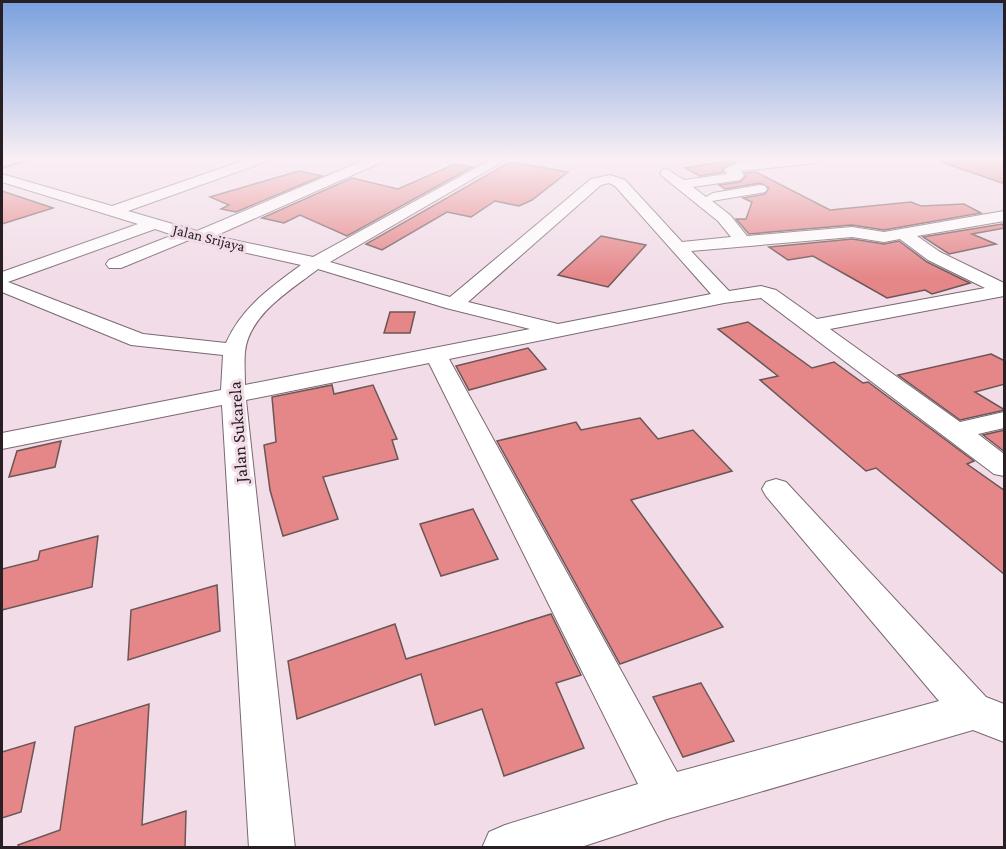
<svg xmlns="http://www.w3.org/2000/svg" width="1006" height="849" font-family="'Crimson Pro',serif">
<style>
.lines{fill:none;stroke-linecap:round;stroke-linejoin:round}
.stream{fill:#5c659c;fill-rule:evenodd}
.building{fill:#e58688;stroke:#6b5656;stroke-width:1.5}
.street-casing{stroke:#7a6872;stroke-width:2}
.street{fill:#fff;fill-rule:evenodd}
.labels{text-anchor:middle;dominant-baseline:central;stroke-width:6;stroke-linejoin:round;paint-order:stroke}
.far-street-label{font-size:15px;fill:#271f24;stroke:#f1dce7}
.street-label{font-size:18px;fill:#271f24;stroke:#f1dce7}
</style>
<rect width="100%" height="100%" fill="#f1dce7"/>
<g class="lines">
<polygon class="stream" points="28,159 34,159 2,169 2,167"/>
</g>
<g class="building">
<polygon points="941,159 1005,159 1005,184 941,162"/>
<polygon points="734,160 736,162 723,168 723,172 700,176 685,168"/>
<polygon points="510,162 568,172 532,200 519,206 495,201 471,217 447,212 382,250 366,244"/>
<polygon points="455,164 472,167 347,236 300,215 284,223 262,218 352,178 398,189"/>
<polygon points="299,171 322,176 236,212 221,209 229,205 210,197"/>
<polygon points="756,172 830,210 911,202 921,206 964,204 981,213 884,230 852,225 749,234 736,219 746,219 752,202 743,198 765,194 769,188 760,183 725,189 719,185 740,182 746,176 745,173"/>
<polygon points="2,191 53,208 2,224"/>
<polygon points="1002,224 1005,228 972,234 996,244 949,254 923,237"/>
<polygon points="601,236 646,245 608,287 558,275"/>
<polygon points="852,239 884,244 899,241 927,262 970,283 932,294 925,290 887,298 813,256 788,260 769,247"/>
<polygon points="390,312 415,312 410,333 384,333"/>
<polygon points="748,322 812,368 834,362 863,383 868,382 974,461 967,464 1005,491 1005,575 876,468 866,471 760,380 778,376 718,329"/>
<polygon points="528,348 546,369 469,390 456,366"/>
<polygon points="991,354 1005,361 1005,384 975,392 1005,410 960,420 898,375"/>
<polygon points="332,385 334,394 373,385 397,439 392,440 398,459 323,477 338,519 283,536 270,490 264,445 276,442 272,397"/>
<polygon points="640,418 658,439 693,430 732,471 631,500 723,627 620,664 497,441 576,422 581,430"/>
<polygon points="1005,430 1005,452 983,435"/>
<polygon points="61,441 55,467 9,477 17,451"/>
<polygon points="473,509 498,559 441,576 420,524"/>
<polygon points="98,536 92,587 2,610 2,569 38,560 40,551"/>
<polygon points="217,585 220,631 128,660 131,610"/>
<polygon points="551,614 581,675 556,683 584,748 504,776 482,709 435,725 421,674 297,719 288,661 395,624 406,659"/>
<polygon points="701,683 734,741 683,757 653,697"/>
<polygon points="149,704 142,825 186,811 185,848 19,848 18,845 60,830 75,727"/>
<polygon points="35,742 21,812 2,818 2,752"/>
</g>
<g class="lines">
<g class="street-casing">
<path id="street" d="M 248,159 L 266,159 L 265,162 L 128,211 L 197,231 L 367,159 L 383,159 L 382,162 L 215,236 L 313,257 L 492,159 L 507,159 L 330,262 L 450,297 L 591,179 L 610,175 L 625,180 L 682,242 L 731,237 L 718,221 L 662,176 L 660,173 L 662,170 L 667,169 L 684,180 L 727,174 L 724,170 C 739,155 800,159 821,159 L 815,163 L 741,171 L 744,176 L 740,180 L 693,187 L 706,197 L 713,193 L 760,185 L 765,186 L 767,189 L 765,192 L 712,201 L 730,215 L 747,236 L 852,227 L 884,232 L 1004,211 L 1004,221 L 917,236 L 940,252 L 1004,283 L 1004,296 L 830,329 L 960,422 L 1004,412 L 1004,428 L 978,434 L 1004,454 L 1004,476 L 994,474 L 761,298 L 724,303 L 449,359 L 677,772 L 939,701 L 766,496 L 762,489 L 766,482 L 776,479 L 786,482 L 986,697 L 1004,704 L 1004,742 L 973,730 L 667,819 L 578,848 L 482,848 L 489,832 L 505,825 L 638,784 L 429,363 L 246,400 L 295,848 L 249,848 L 222,405 L 2,449 L 2,433 L 221,390 L 223,355 L 131,345 L 2,292 L 2,272 L 138,224 L 2,182 L 2,174 L 112,206 ZM 609,183 L 615,186 L 711,294 L 558,324 L 468,302 L 601,185 ZM 155,229 L 173,235 L 109,260 L 106,264 L 109,268 L 121,268 L 189,240 L 301,265 C 270,288 242,307 226,343 L 143,334 L 8,282 ZM 852,237 L 884,242 L 900,239 L 928,260 L 985,288 L 817,319 L 776,290 L 761,286 L 729,291 L 691,251 ZM 318,269 L 446,308 L 530,329 L 245,385 C 245,374 244,363 245,352 C 249,314 291,290 318,269 Z"/>
</g>
<use href="#street" class="street"/>
</g>
<linearGradient id="sky" x2="0" y2="1"><stop stop-color="#79a0de"/><stop offset="0.57" stop-color="#f9eff4"/><stop offset="1" stop-color="#f9eff4" stop-opacity="0"/></linearGradient>
<rect width="1006" height="278" fill="url(#sky)"/>
<g class="labels">
<g class="far-street-label">
<text transform="translate(209 238) rotate(14)">Jalan Srijaya</text>
</g>
<g class="street-label">
<text transform="translate(238 432) rotate(-94)">Jalan Sukarela</text>
</g>
</g>
<rect width="1006" height="849" fill="none" stroke="#271f24" stroke-width="6"/>
</svg>
